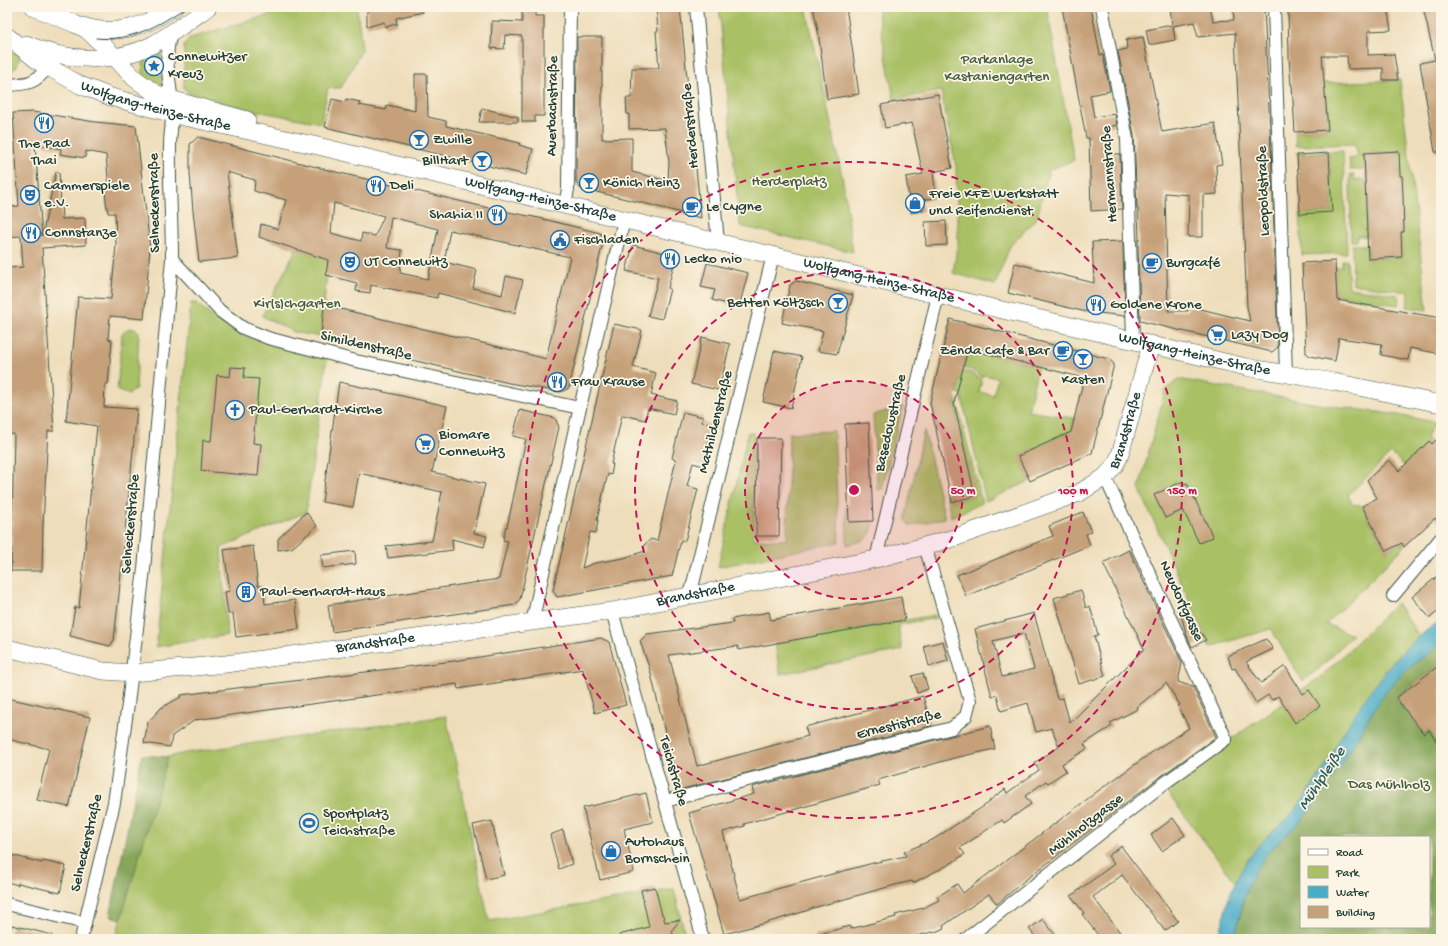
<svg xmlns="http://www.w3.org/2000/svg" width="1448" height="946" font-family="'Gochi Hand',sans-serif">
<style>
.green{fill:#a9c065;stroke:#647e4c}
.forest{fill:#86a65a;stroke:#527247;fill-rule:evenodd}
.water{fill:#49acc8;stroke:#34747e}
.building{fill:#c6a079;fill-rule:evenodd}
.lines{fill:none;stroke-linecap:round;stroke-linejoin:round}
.street-casing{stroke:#3e5548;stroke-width:14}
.secondary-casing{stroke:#3e5548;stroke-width:18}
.street{stroke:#fff;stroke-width:12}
.secondary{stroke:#fff;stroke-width:17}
.tram{stroke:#1f3d34;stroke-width:1}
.ring{fill:none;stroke:#c2185b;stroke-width:2;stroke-dasharray:7 5}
.labels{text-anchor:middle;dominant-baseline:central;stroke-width:3.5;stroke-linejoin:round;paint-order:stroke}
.poi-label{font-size:15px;fill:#1f3d34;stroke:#fcf5e5;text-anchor:start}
.park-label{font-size:15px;fill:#425e40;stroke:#fcf5e5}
.street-label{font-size:15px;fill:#1f3d34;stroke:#fcf5e5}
.water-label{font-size:16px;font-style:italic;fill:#2c5e60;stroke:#fcf5e5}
.centre{fill:#c2185b;stroke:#fcf5e5;stroke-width:2}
.ring-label{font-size:12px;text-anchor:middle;font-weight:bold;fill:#c2185b;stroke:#fcf5e5;stroke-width:3.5;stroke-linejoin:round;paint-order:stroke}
</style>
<rect width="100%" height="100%" fill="#fcf5e5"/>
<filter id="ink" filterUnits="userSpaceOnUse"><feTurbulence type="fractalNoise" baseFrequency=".025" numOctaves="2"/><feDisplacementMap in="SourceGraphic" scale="8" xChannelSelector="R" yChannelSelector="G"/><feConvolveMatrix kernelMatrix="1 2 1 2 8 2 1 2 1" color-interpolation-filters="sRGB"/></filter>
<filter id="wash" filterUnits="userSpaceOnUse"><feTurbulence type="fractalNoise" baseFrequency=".012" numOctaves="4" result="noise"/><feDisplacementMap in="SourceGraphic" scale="16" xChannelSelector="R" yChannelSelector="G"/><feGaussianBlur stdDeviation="0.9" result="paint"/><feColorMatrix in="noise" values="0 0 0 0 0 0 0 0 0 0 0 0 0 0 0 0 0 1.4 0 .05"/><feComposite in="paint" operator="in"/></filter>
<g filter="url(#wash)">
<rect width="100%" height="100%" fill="#eeddba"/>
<g class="green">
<polygon points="296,7 357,7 362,50 341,88 328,88 321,123 251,110 190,95 184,88 184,46 190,38"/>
<polygon points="719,7 806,7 843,181 853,252 740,226"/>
<polygon points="877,7 1047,7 1074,160 1049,170 1037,218 1010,246 995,285 953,273 958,242 956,167 941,91 894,100"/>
<polygon points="7,46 17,53 20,57 17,66 11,72 7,72"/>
<path d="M 161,46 L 160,71 L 164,90 C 158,87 149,82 145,77 C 136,64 151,52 161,46 Z"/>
<polygon points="1400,80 1427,310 1407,307 1409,292 1353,284 1352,245 1367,245 1368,259 1402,257 1401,232 1404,232 1403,213 1366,215 1367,236 1357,236 1357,241 1351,241 1350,175 1354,175 1354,180 1365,180 1403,195 1402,176 1400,176 1399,151 1364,153 1365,169 1350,170 1349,159 1358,157 1355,144 1296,146 1295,132 1328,130 1326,98 1300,99 1299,84"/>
<polygon points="1343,151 1347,253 1302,255 1300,214 1332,212 1329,154 1297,155 1296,153"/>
<polygon points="296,249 328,260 321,337 294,332 262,316"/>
<polygon points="1347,260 1349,288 1399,295 1398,305 1336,295 1335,267 1342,267 1342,261"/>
<path d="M 191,303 L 197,303 C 230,339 282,347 327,358 L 306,512 L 221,548 L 227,635 L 156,647 Z"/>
<polygon points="129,328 134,329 139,332 136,388 129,395 117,390 122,334"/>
<polygon points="968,349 1038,366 1028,411 1074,418 1071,432 1019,456 1030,481 986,501 961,394 957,393 962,371 972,373 982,381 979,392 993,395 998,378 983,375 982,378 972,370 963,368"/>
<polygon points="1178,379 1325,405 1392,414 1435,422 1426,437 1429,441 1404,466 1391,453 1348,495 1352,504 1362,506 1386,551 1402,543 1404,547 1326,624 1352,635 1319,669 1302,681 1271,629 1210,647 1139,488 1165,391"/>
<polygon points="953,397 956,398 982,503 951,517 946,494 950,493 952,502 975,496"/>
<polygon points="903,406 882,489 877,490 873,415"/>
<polygon points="924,430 945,518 910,526 905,519"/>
<polygon points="834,431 839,542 718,567 748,432 754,433 754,539 787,540 789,433"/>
<path d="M 846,507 L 849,507 L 873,521 L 874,523 C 869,541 864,541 847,545 Z"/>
<polygon points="1397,603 1419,636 1395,659 1381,676 1339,741 1328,762 1306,795 1293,813 1259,845 1246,863 1235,882 1163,787 1323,675"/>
<polygon points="935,615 936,618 898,625 902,650 780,674 775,643"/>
<polygon points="446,716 489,921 674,889 686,939 115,939 168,757 185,753"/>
</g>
<g class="forest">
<path d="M 1441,644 L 1441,664 L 1396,698 L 1424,734 L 1429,730 L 1441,749 L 1441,939 L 1234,939 L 1246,891 L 1255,871 L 1269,851 L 1300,822 L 1316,802 L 1345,758 L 1377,704 L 1391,685 L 1410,667 ZM 1301,837 L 1429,837 L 1429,927 L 1301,927 Z"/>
<polygon points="142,755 168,757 121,919 110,916"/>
</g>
<path class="water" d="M 1441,620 L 1441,644 L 1410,667 L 1391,685 L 1377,704 L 1345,758 L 1316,802 L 1300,822 L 1269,851 L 1255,871 L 1246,891 L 1234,939 L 1219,939 C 1223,922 1227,896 1236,881 C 1242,868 1250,856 1259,845 C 1269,833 1284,824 1294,811 C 1306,796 1319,778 1329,761 C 1333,754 1335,747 1339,740 C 1367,694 1396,650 1441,620 Z"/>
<g id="blocks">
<g class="building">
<polygon points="367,7 423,7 423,12 396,18 397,24 385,27 384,22 367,27"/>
<polygon points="522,7 535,7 535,16 544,16 544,116 535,116 535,122 522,122 522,36 505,35 504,49 491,48 492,21 522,22"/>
<polygon points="656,7 680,7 701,218 651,205 580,188 576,182 577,37 602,37 602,139 632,138 632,172 668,181 669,162 665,128 629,129 629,114 627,114 626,98 631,98 632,68 659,68 656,31 658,31"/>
<polygon points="813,7 846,7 859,94 827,99 818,31"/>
<polygon points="1062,7 1091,7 1100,55 1103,55 1110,91 1090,95 1094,117 1115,114 1117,125 1107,127 1107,154 1120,154 1122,209 1091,211 1089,138 1086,138"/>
<polygon points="1170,7 1210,7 1213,21 1234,20 1233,7 1264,7 1272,170 1278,347 1272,352 1140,321 1138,240 1139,240 1138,209 1137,209 1134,135 1118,51 1127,49 1126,40 1143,37 1162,132 1215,123 1222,164 1216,165 1217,194 1203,195 1203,237 1188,237 1189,195 1165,193 1168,311 1188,311 1188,306 1250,321 1247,307 1235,33 1198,37 1194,22 1173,26 1175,40 1149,45 1146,30 1172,25"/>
<polygon points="1288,7 1387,7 1391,30 1368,31 1368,55 1394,54 1398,80 1383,80 1383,68 1348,69 1347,56 1322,56 1328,130 1295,132 1292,85 1291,85 1289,57"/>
<polygon points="1423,7 1441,7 1441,152 1435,152 1420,63 1435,60"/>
<polygon points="415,74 427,74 428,117 446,121 446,126 520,143 519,145 533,149 526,175 325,127 332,99 345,102 346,99 360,102 359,105 386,110 387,105 415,111"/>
<polygon points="938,94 952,168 933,172 936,198 921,200 923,211 911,213 906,177 923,174 912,123 885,128 881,105"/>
<polygon points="482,108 518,117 518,122 479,122"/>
<polygon points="33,112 95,122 136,126 150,248 144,319 110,316 108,339 112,340 108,384 105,384 104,407 137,409 119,594 114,640 110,646 70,636 75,607 79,608 97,426 66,421 78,297 111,299 116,245 115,213 108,213 106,202 105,189 109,189 106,155 86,151 85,158 60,154 61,149 35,144 42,236 56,172 59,172 62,219 85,218 86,245 42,248 54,431 48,431 43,525 42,571 11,571 14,434 7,434 7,268 23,267 21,236 7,237 7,207 19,206 13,113"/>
<path d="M 198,137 L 336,172 L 493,209 L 539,218 L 600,233 L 604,238 L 569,388 L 561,392 L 509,383 L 378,352 L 321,337 L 324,305 L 516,351 L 546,359 L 570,257 L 450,230 L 444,262 L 477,270 L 473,288 L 502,295 L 506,276 L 523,280 L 515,313 L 438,293 L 437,298 L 371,285 L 370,293 L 356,291 L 357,283 L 326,275 L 328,260 L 259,237 L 261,224 L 278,229 L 286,200 L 254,191 L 255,180 L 227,172 L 238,258 L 199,262 L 193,211 L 190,173 L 190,144 ZM 334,203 L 384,216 L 375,236 L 362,233 L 361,241 L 331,233 ZM 391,217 L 438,229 L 428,279 L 400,273 L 402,250 L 387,248 Z"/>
<polygon points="1399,151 1400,176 1402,176 1403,195 1404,232 1401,232 1402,257 1368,259 1364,153"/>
<polygon points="1329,153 1332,212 1300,214 1297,155"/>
<polygon points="946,221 947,245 926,246 925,222"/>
<polygon points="1123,241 1125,316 1082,311 1008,293 1015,263 1094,283 1092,242"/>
<polygon points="633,245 676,256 668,288 670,289 662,319 648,316 658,278 626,271"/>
<polygon points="1335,261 1337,300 1441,318 1441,354 1410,348 1408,360 1381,355 1382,344 1339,338 1335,361 1310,356 1306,353 1302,263"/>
<polygon points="707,263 748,273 739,307 712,300 715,290 701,287"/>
<polygon points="796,281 853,295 837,354 818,351 823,331 782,323 790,285"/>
<polygon points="950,319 1109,359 1114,364 1092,453 1030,481 1018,456 1071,432 1084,378 968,349 954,403 975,496 952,502 930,403"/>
<polygon points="614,324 642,330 633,367 656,373 651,395 677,401 674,414 648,408 645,420 622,415 611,464 613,464 611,475 608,474 605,485 597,520 598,520 596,533 590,532 582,568 595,563 624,558 645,551 644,545 651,539 657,541 676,460 672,458 683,412 703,417 702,422 713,424 703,466 693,463 687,486 698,489 685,541 681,540 672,576 557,597 553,590"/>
<polygon points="702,337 730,344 719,390 691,384"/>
<polygon points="774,351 802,357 791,408 763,402"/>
<polygon points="231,367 245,368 244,378 259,379 253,443 261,444 258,476 201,471 203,440 211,441 217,375 230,377"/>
<polygon points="339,382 447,406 432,472 485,484 474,533 487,536 484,547 452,539 453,550 388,558 386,546 432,541 442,492 359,473 353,507 322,502"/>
<polygon points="520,410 555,418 559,427 520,599 515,605 332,632 328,605 499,579 508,541 503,540 506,526 507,527 526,439 513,436"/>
<polygon points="869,423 873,521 849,522 845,424"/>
<polygon points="1441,435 1441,525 1435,518 1404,547 1402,543 1386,551 1362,506 1377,498 1367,480 1389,460 1399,471 1429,441 1432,444"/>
<polygon points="757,438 781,438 779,536 756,536"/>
<polygon points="1183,481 1184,484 1187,483 1213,537 1199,543 1183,510 1165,518 1154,495"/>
<polygon points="306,512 317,526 292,548 278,550 278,539"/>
<polygon points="1083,512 1091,532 1086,534 1090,545 966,596 957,575 1053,536 1049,526"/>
<polygon points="253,546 258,586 263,586 265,604 295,600 299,629 236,637 233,613 228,614 225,592 230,591 224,550"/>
<path d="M 1129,550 L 1182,663 L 1178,682 L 1193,687 L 1216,737 L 1157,779 L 1024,881 L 997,904 L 989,894 L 943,926 L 944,928 L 933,933 L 932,932 L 905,939 L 815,939 L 815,935 L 850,926 L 850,929 L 896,917 L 895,915 L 923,908 L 939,900 L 937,897 L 957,884 L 963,893 L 1098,791 L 1158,748 L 1189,728 L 1178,706 L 1180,705 L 1166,683 L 1137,707 L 1138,709 L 1110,723 L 1112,726 L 1084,744 L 1087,749 L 1062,764 L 1066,771 L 1048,783 L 1046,781 L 1025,796 L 1031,804 L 1004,823 L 1002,820 L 960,848 L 965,854 L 950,864 L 913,883 L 912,881 L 895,885 L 809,909 L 809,910 L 766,923 L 724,934 L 689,813 L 754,794 L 752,787 L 990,726 L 995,749 L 954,758 L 878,780 L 880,785 L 744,824 L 745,826 L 723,832 L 740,899 L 873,863 L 906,856 L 904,852 L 934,839 L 990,802 L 989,801 L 1005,789 L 1007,793 L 1039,770 L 1034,763 L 1059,747 L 1052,728 L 1036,732 L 1028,703 L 1001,711 L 997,695 L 992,697 L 975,629 L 1034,613 L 1057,699 L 1063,698 L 1070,723 L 1144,649 L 1103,563 ZM 1024,633 L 1034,669 L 1002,677 L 993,641 Z"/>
<polygon points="355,551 356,564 323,568 321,555"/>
<polygon points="1441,573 1441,609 1430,618 1412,597"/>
<polygon points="1081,590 1086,608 1090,606 1098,635 1094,636 1105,676 1079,684 1054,598"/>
<polygon points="901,597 905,620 738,650 738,646 669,655 697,766 808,736 805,727 923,696 931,726 679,790 650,670 640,641 647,634 733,623 732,619 769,612 771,620"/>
<polygon points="1179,603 1206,640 1192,647 1187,636 1178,604"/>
<polygon points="601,638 609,642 626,705 595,713 583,669 458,689 457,684 195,720 172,736 170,747 144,743 148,722 161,708 181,697 181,695 454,661"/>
<polygon points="1266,639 1273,649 1246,662 1261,683 1285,666 1303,694 1309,690 1320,706 1295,723 1278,696 1272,700 1268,695 1256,703 1235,668 1232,669 1228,656"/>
<polygon points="943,641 948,661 929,666 924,646"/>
<polygon points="1441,664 1441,749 1429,730 1424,734 1396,698"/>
<polygon points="923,673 928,689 917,693 912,676"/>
<polygon points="7,698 90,717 69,807 37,800 49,749 7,739"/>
<polygon points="646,793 653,822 624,829 634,872 600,880 583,808"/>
<polygon points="1173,818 1185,835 1162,851 1151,835"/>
<polygon points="492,821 504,875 486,879 473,825"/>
<polygon points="563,830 572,864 559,869 550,835"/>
<polygon points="1121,846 1178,921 1165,931 1122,875 1093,897 1125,939 1101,939 1082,914 1084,913 1071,896 1114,864 1108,856"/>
<polygon points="7,854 42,863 43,861 66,866 60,893 18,883 18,885 7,882"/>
<polygon points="655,887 662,915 663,915 665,922 680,920 672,930 674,939 620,939 619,935 649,927 641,890"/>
<polygon points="1043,919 1058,939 1037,939 1029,929"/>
<polygon points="12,925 52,935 51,939 8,939"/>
</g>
</g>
</g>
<g filter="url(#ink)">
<use href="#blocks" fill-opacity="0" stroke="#3e5548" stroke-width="1"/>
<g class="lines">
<g class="street-casing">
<g id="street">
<polyline points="696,7 718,242"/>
<polyline points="1102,7 1127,139 1133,340"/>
<polyline points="1274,7 1286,374"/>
<path d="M 7,85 C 27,84 35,84 48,67"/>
<polyline points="565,206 568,189 570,7"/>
<polyline points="172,259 220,311 243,328 268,338 356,361 580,408"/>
<polyline points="876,559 938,295"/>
<polyline points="690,596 773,255"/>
<polyline points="1393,596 1441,538"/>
<polyline points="612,611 703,939"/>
<polyline points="532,623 574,433 624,220"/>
<polyline points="665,801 952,728 966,716 970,701 925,546"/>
<polyline points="7,904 85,923"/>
<path d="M 81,939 L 114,803 L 128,704 L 144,569 L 172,259 C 172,222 169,184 170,147 C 170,133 173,120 172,107 C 171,82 162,56 172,32"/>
<polyline points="966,939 1162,785 1226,739 1105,477"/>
</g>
</g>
<g class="secondary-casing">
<g id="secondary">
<polyline points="33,7 75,24 87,30 108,50 134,78 155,93 170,99 247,120"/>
<path d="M 83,26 C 116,37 147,26 174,7"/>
<path id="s1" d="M 7,36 L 38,61 L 80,85 L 111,97 L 184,117 L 318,146 L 938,295 L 1246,367 L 1334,382 L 1441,404"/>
<path d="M 26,44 C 66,61 112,65 152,45 C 172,34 190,20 208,7"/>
<path id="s2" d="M 7,648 L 103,671 L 132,673 L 226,664 L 612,611 L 876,559 L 954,538 L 1079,493 L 1105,477 L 1115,465 L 1120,455 L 1151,344"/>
</g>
</g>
<use href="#street" class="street"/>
<use href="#secondary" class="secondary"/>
<path class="tram" d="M 96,38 C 130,42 159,26 186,7"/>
</g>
</g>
<circle cx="854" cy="490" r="109" fill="#c2185b" fill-opacity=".12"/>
<g class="ring">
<circle cx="854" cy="490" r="109"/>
<circle cx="854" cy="490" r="219"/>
<circle cx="854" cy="490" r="328"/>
</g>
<defs>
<g id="sight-ring" transform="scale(1)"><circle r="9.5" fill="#fcf5e5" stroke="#1f6fb2" stroke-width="1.5"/><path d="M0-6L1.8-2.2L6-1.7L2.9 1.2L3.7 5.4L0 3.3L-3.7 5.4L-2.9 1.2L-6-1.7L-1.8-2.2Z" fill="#1f6fb2"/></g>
<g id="restaurant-ring" transform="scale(1)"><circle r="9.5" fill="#fcf5e5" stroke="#1f6fb2" stroke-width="1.5"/><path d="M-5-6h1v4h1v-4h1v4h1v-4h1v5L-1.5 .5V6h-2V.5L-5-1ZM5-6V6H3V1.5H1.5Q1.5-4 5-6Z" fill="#1f6fb2"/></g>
<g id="bar-ring" transform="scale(1)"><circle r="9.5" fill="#fcf5e5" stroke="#1f6fb2" stroke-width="1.5"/><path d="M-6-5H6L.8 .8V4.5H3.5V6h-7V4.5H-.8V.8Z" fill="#1f6fb2"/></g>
<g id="theatre-ring" transform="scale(1)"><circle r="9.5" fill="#fcf5e5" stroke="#1f6fb2" stroke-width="1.5"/><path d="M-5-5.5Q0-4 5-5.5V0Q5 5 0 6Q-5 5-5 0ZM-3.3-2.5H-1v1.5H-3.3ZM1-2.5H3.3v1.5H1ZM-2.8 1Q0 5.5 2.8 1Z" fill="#1f6fb2"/></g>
<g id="shop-ring" transform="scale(1)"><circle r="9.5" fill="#fcf5e5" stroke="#1f6fb2" stroke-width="1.5"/><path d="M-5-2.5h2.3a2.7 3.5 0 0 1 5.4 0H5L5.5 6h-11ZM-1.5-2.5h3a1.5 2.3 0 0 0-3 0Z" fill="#1f6fb2"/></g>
<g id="cafe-ring" transform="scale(1)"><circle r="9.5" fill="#fcf5e5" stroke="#1f6fb2" stroke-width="1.5"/><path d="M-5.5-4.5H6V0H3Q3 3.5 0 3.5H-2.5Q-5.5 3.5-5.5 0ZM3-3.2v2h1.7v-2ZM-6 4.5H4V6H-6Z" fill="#1f6fb2"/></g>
<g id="civic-ring" transform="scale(1)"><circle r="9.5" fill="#fcf5e5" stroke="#1f6fb2" stroke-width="1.5"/><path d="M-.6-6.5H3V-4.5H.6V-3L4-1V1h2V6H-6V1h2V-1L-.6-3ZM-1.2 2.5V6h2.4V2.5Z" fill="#1f6fb2"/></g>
<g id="supermarket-ring" transform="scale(1)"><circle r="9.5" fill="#fcf5e5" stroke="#1f6fb2" stroke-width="1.5"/><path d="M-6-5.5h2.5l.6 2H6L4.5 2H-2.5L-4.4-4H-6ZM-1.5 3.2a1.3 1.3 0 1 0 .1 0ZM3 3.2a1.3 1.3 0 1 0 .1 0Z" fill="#1f6fb2"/></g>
<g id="church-ring" transform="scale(1)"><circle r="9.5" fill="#fcf5e5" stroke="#1f6fb2" stroke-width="1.5"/><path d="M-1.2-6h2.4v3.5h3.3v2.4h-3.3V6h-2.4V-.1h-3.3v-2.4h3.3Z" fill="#1f6fb2"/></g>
<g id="building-ring" transform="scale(1)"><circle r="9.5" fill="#fcf5e5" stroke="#1f6fb2" stroke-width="1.5"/><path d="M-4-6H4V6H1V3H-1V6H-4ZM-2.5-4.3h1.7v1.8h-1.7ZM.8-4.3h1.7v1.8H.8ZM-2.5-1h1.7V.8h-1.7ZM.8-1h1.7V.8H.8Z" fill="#1f6fb2"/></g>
<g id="stadium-ring" transform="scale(1)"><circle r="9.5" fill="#fcf5e5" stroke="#1f6fb2" stroke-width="1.5"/><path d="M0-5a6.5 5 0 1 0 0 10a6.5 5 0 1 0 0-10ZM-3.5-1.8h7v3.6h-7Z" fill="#1f6fb2"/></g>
</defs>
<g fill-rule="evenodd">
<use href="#sight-ring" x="154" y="66"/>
<use href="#restaurant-ring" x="44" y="123"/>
<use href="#bar-ring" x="419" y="140"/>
<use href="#bar-ring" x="482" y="161"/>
<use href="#bar-ring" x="589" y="183"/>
<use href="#restaurant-ring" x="376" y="186"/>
<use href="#theatre-ring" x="30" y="195"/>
<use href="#shop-ring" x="915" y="203"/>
<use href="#cafe-ring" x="692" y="207"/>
<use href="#restaurant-ring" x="497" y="215"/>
<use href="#restaurant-ring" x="31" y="233"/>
<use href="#civic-ring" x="560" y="240"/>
<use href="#restaurant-ring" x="670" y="259"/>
<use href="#theatre-ring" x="350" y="262"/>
<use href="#cafe-ring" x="1152" y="263"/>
<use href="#bar-ring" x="838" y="303"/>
<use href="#restaurant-ring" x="1096" y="305"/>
<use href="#supermarket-ring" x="1217" y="335"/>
<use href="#cafe-ring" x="1063" y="351"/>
<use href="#bar-ring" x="1083" y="359"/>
<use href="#restaurant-ring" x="557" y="382"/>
<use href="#church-ring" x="235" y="410"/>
<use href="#supermarket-ring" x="425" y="444"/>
<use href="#building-ring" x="246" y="592"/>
<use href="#stadium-ring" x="309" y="823"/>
<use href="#shop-ring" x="611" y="851"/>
</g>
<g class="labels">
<g class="poi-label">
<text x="168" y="57">Connewitzer<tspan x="168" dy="17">Kreuz</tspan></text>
<text x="433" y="140">Zwille</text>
<text x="44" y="144" text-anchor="middle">The Pad<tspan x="44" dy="17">Thai</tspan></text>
<text x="468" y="161" text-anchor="end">BillHart</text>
<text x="603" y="183">Könich Heinz</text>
<text x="44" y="186">Cammerspiele<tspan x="44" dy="17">e.V.</tspan></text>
<text x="390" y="186">Deli</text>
<text x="929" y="194">Freie KFZ Werkstatt<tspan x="929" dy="17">und Reifendienst</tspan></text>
<text x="706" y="207">Le Cygne</text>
<text x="483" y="215" text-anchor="end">Shahia II</text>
<text x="45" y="233">Connstanze</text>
<text x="574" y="240">Fischladen</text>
<text x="684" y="259">Lecko mio</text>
<text x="364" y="262">UT Connewitz</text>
<text x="1166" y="263">Burgcafé</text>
<text x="824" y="303" text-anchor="end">Betten Költzsch</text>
<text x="1110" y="305">Goldene Krone</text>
<text x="1231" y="335">Lazy Dog</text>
<text x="1049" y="351" text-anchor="end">Zênda Cafe &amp; Bar</text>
<text x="1083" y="380" text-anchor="middle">Kasten</text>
<text x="571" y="382">Frau Krause</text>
<text x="249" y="410">Paul-Gerhardt-Kirche</text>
<text x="439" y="435">Biomare<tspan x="439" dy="17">Connewitz</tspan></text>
<text x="260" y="592">Paul-Gerhardt-Haus</text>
<text x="323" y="814">Sportplatz<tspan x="323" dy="17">Teichstraße</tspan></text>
<text x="625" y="842">Autohaus<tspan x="625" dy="17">Bornschein</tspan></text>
</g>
<g class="park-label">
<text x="997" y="60">Parkanlage<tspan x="997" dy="17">Kastaniengarten</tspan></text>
<text x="789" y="182">Herderplatz</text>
<text x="297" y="304">Kir(s)chgarten</text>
<text x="1389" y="785">Das Mühlholz</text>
</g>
<g class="street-label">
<text stroke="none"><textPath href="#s1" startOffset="167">Wolfgang-Heinze-Straße</textPath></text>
<text transform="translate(553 106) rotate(-89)">Auerbachstraße</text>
<text transform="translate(691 126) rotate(-95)">Herderstraße</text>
<text transform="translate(1110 174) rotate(-94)">Hermannstraße</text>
<text transform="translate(1264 191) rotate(-92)">Leopoldstraße</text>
<text stroke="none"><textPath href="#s1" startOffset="563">Wolfgang-Heinze-Straße</textPath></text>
<text transform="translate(155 203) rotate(-91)">Selneckerstraße</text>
<text stroke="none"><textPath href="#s1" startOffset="911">Wolfgang-Heinze-Straße</textPath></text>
<text transform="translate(366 346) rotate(13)">Simildenstraße</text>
<text stroke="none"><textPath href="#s1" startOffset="1235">Wolfgang-Heinze-Straße</textPath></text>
<text transform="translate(716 422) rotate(-76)">Mathildenstraße</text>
<text transform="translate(891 423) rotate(-77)">Basedowstraße</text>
<text stroke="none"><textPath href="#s2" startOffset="1177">Brandstraße</textPath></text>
<text transform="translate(131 524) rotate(-85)">Selneckerstraße</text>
<text stroke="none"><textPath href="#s2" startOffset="697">Brandstraße</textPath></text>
<text transform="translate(1181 601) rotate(65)">Neudorfgasse</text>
<text stroke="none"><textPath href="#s2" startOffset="373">Brandstraße</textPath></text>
<text transform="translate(899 725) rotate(-14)">Ernestistraße</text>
<text transform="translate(673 771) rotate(74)">Teichstraße</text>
<text transform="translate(1086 825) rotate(-38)">Mühlholzgasse</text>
<text transform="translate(87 843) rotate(-77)">Selneckerstraße</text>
</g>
<g class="water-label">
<text transform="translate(1323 779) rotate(-56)">Mühlpleiße</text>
</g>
</g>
<circle cx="854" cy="490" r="6" class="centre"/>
<g class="ring-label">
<text x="963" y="494">50 m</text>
<text x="1073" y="494">100 m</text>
<text x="1182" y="494">150 m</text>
</g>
<rect width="1448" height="946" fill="none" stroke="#fcf5e5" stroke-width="24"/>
<rect x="1300" y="836" width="130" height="92" fill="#fcf5e5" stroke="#a4ab9e"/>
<rect x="1308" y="849" width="20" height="6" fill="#ffffff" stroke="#a4ab9e"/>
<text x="1336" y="856" font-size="12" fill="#1f3d34">Road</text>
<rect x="1308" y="866" width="20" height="12" fill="#a9c065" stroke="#a4ab9e"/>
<text x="1336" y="876" font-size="12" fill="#1f3d34">Park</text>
<rect x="1308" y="886" width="20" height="12" fill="#49acc8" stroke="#a4ab9e"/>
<text x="1336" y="896" font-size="12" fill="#1f3d34">Water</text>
<rect x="1308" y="906" width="20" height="12" fill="#c6a079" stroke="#a4ab9e"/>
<text x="1336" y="916" font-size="12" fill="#1f3d34">Building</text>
</svg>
